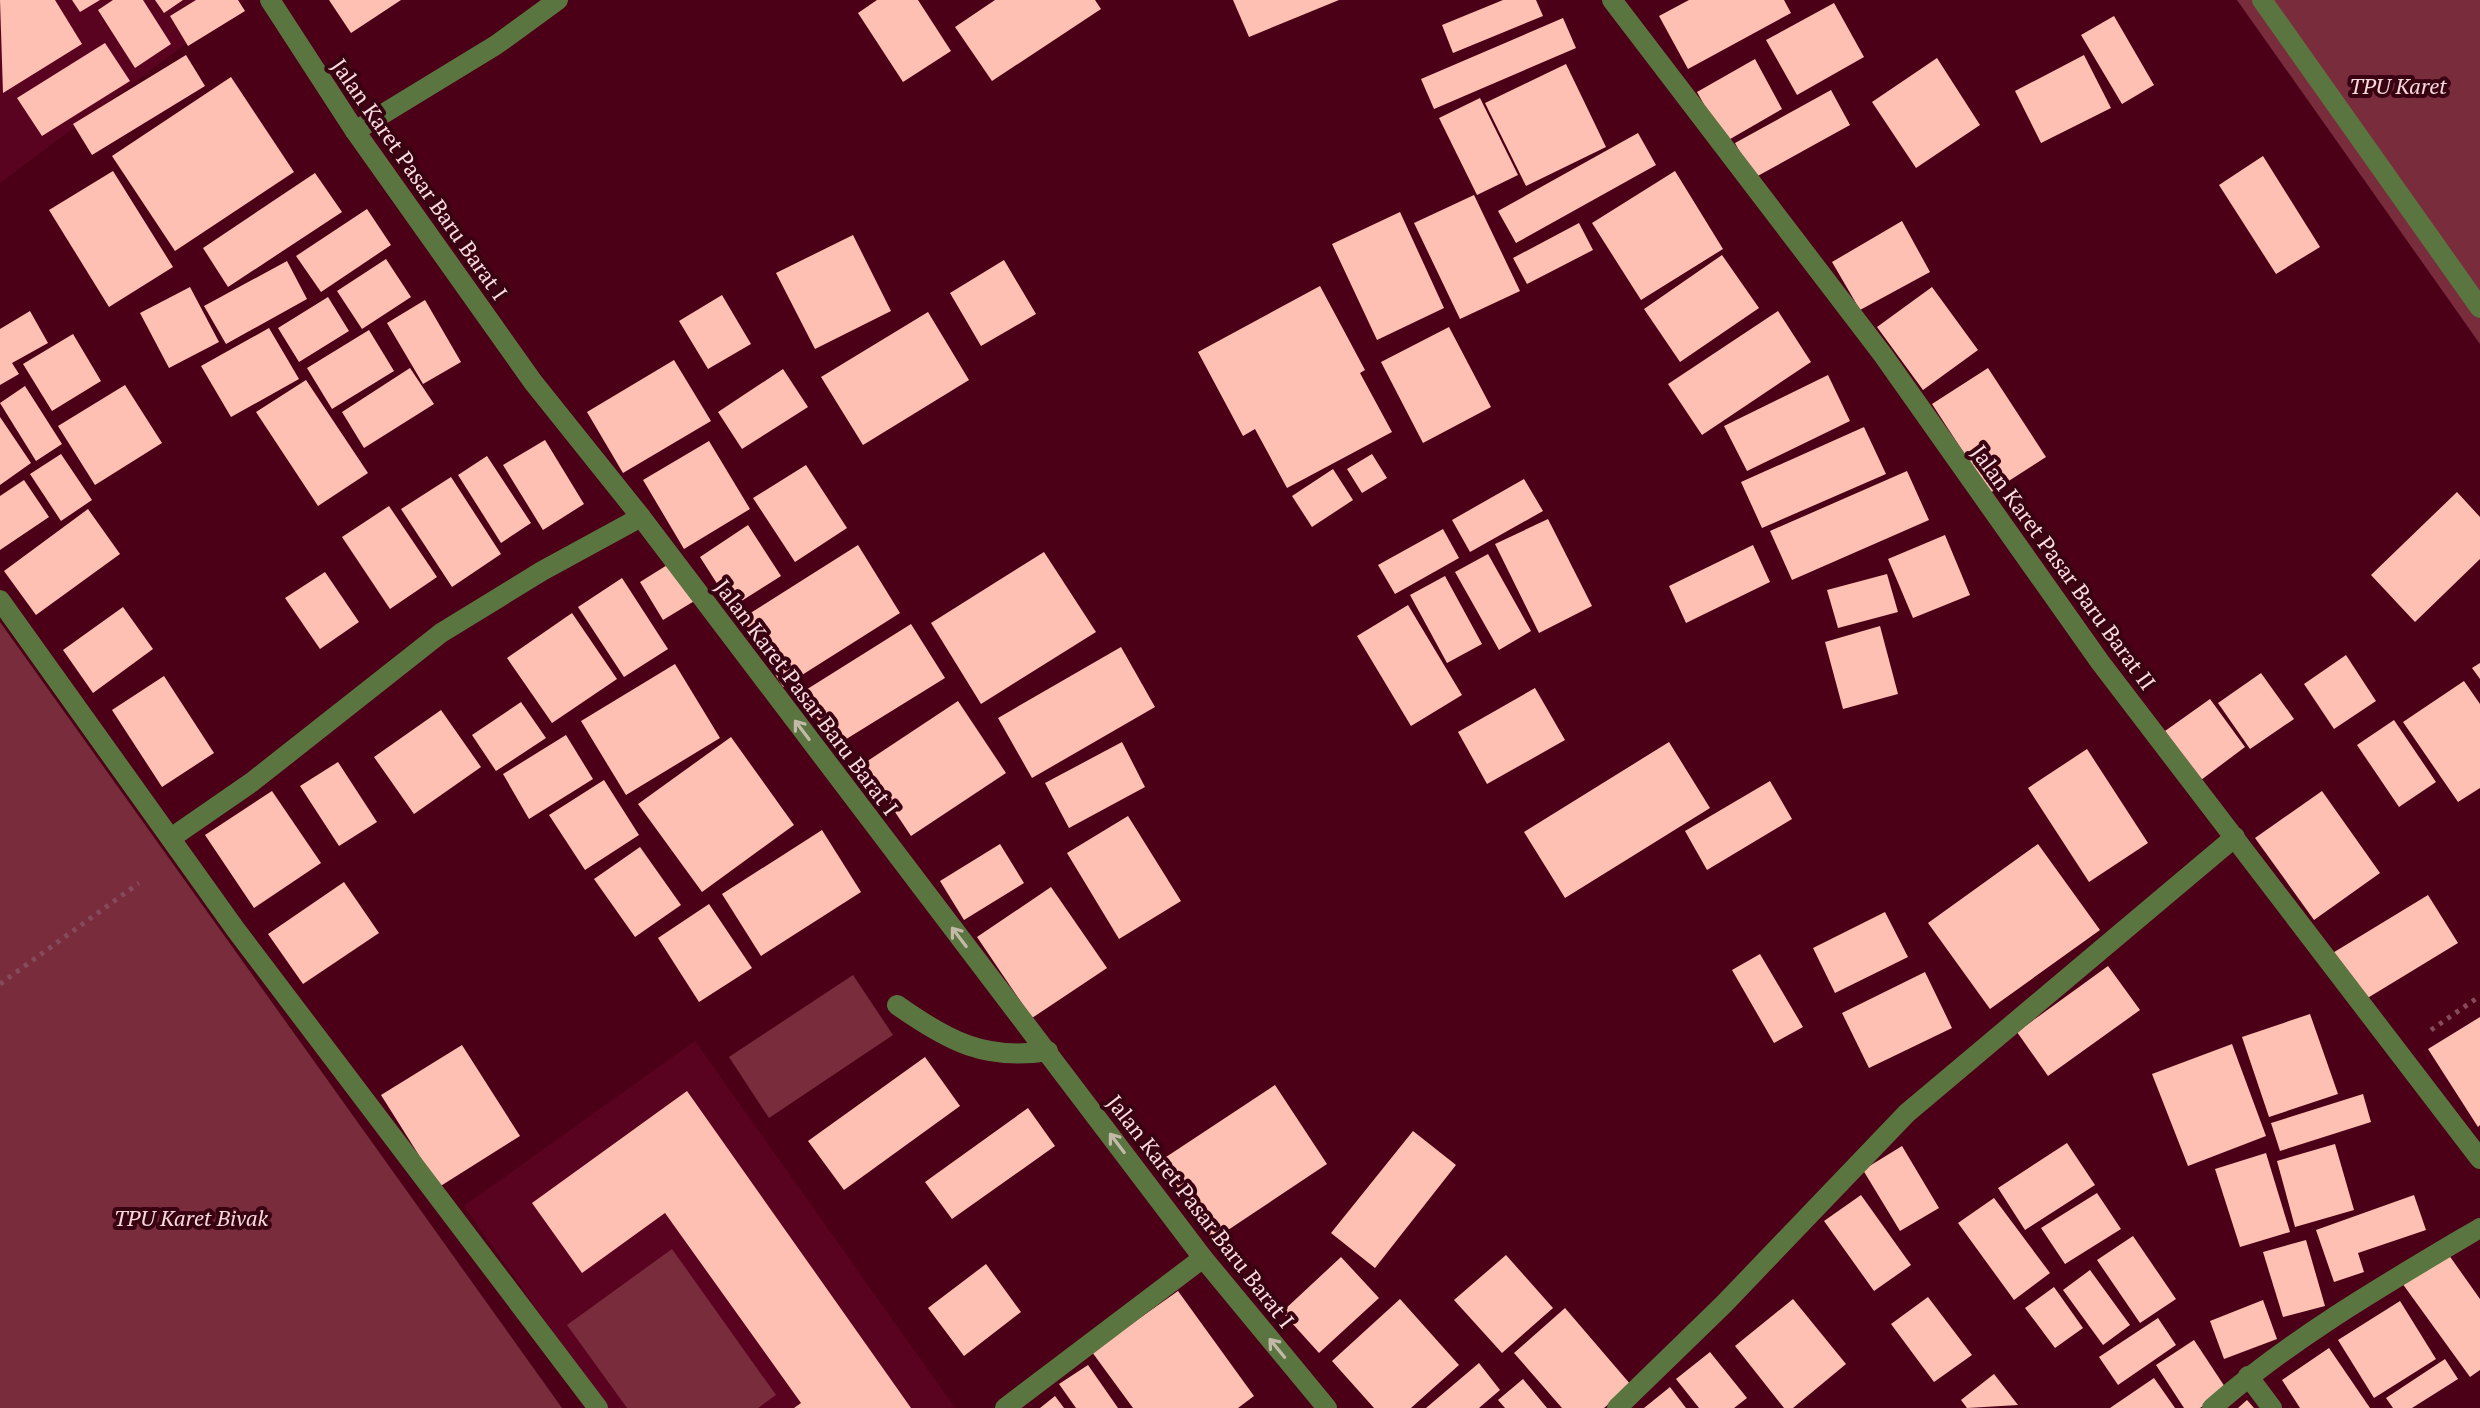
<svg xmlns="http://www.w3.org/2000/svg" width="2480" height="1408" font-family="'PT Serif',serif">
<style>
.built{fill:#5a0320}
.green{fill:#792c3c}
.building{fill:#ffc0b4}
.lines{fill:none;stroke-linecap:round;stroke-linejoin:round}
.path{stroke:#854a5b;stroke-width:5;stroke-dasharray:4 6;stroke-linecap:butt}
.minor{stroke:#5b7540;stroke-width:20}
.oneway{stroke:#c2b9a8}
.labels{text-anchor:middle;dominant-baseline:central;stroke-width:8;stroke-linejoin:round;paint-order:stroke}
.park-label{font-size:22px;font-style:italic;fill:#f5d9dc;stroke:#390212}
.street-label{font-size:22px;fill:#fadde0;stroke:#390212}
</style>
<rect width="100%" height="100%" fill="#4b0018"/>
<g class="built">
<polygon points="0,0 244,0 0,183"/>
<polygon points="695,1041 955,1408 607,1408 464,1206"/>
</g>
<g class="green">
<polygon points="2237,0 2480,0 2480,344"/>
<polygon points="0,622 562,1408 0,1408"/>
<polygon points="853,975 893,1035 769,1118 729,1057"/>
<polygon points="672,1249 776,1395 758,1408 627,1408 567,1325"/>
</g>
<g class="building">
<polygon points="0,0 55,0 82,44 3,93"/>
<polygon points="72,0 100,0 80,12"/>
<polygon points="113,0 143,0 171,44 135,68 98,10"/>
<polygon points="155,0 183,0 164,13"/>
<polygon points="196,0 238,0 245,11 188,46 170,16"/>
<polygon points="329,0 401,0 351,33"/>
<polygon points="877,0 918,0 951,51 903,82 858,13"/>
<polygon points="995,0 1095,0 1101,9 992,81 955,27"/>
<polygon points="1233,0 1339,0 1249,37"/>
<polygon points="1503,0 1536,0 1543,16 1453,53 1442,25"/>
<polygon points="1689,0 1784,0 1791,13 1688,69 1659,16"/>
<polygon points="1834,3 1864,57 1797,95 1766,40"/>
<polygon points="2114,16 2154,85 2122,104 2081,35"/>
<polygon points="1563,18 1576,48 1434,109 1421,79"/>
<polygon points="105,43 130,81 42,136 17,98"/>
<polygon points="186,55 205,86 92,155 73,124"/>
<polygon points="2084,55 2111,108 2041,143 2015,91"/>
<polygon points="1937,58 1980,125 1916,168 1872,102"/>
<polygon points="1755,59 1782,109 1725,142 1697,92"/>
<polygon points="1566,64 1606,147 1526,186 1485,103"/>
<polygon points="231,77 294,172 175,251 112,156"/>
<polygon points="1831,90 1850,125 1754,178 1735,143"/>
<polygon points="1480,98 1518,175 1477,195 1439,118"/>
<polygon points="1638,133 1656,165 1516,243 1498,211"/>
<polygon points="2263,156 2320,247 2276,274 2219,185"/>
<polygon points="113,171 173,267 109,307 49,210"/>
<polygon points="1675,171 1723,249 1641,300 1592,223"/>
<polygon points="315,173 342,212 228,287 203,248"/>
<polygon points="1474,195 1520,291 1460,319 1414,223"/>
<polygon points="367,209 391,245 321,292 296,256"/>
<polygon points="1400,212 1444,308 1377,340 1332,244"/>
<polygon points="1902,221 1930,272 1860,310 1832,262"/>
<polygon points="1579,223 1593,250 1527,284 1513,258"/>
<polygon points="853,235 891,311 815,349 776,273"/>
<polygon points="1722,255 1759,308 1680,362 1644,309"/>
<polygon points="386,259 411,297 362,329 337,291"/>
<polygon points="1004,260 1036,314 981,346 950,293"/>
<polygon points="287,261 307,299 226,344 204,306"/>
<polygon points="1320,286 1365,370 1360,373 1392,432 1287,488 1255,429 1243,436 1198,352"/>
<polygon points="190,287 219,342 169,368 140,313"/>
<polygon points="1932,287 1978,350 1923,390 1877,327"/>
<polygon points="722,295 751,344 708,369 679,321"/>
<polygon points="328,297 349,331 299,362 278,328"/>
<polygon points="425,300 461,362 423,384 387,323"/>
<polygon points="30,311 48,343 12,363 19,374 0,385 0,329"/>
<polygon points="1778,311 1811,362 1702,435 1668,384"/>
<polygon points="928,312 969,380 863,445 821,377"/>
<polygon points="1449,327 1491,407 1423,443 1381,362"/>
<polygon points="269,328 299,379 231,417 201,366"/>
<polygon points="369,330 394,371 332,409 307,368"/>
<polygon points="73,334 101,381 52,411 23,364"/>
<polygon points="674,360 711,421 623,473 587,412"/>
<polygon points="410,368 434,404 364,448 342,412"/>
<polygon points="1988,368 2046,457 1990,493 1932,404"/>
<polygon points="783,369 808,407 742,449 718,412"/>
<polygon points="1828,375 1850,421 1747,471 1724,426"/>
<polygon points="306,380 368,473 318,506 256,412"/>
<polygon points="125,385 162,443 95,485 58,426"/>
<polygon points="25,386 62,444 36,461 0,403"/>
<polygon points="0,417 31,463 0,485"/>
<polygon points="1864,427 1886,474 1762,528 1741,482"/>
<polygon points="545,440 584,504 543,530 503,465"/>
<polygon points="709,441 750,509 684,549 643,480"/>
<polygon points="61,454 92,500 61,521 30,474"/>
<polygon points="1372,454 1387,478 1362,493 1347,469"/>
<polygon points="487,456 531,523 501,543 458,475"/>
<polygon points="806,465 847,528 795,562 753,498"/>
<polygon points="1333,469 1353,500 1312,527 1292,496"/>
<polygon points="1907,471 1929,520 1792,580 1770,531"/>
<polygon points="451,477 501,554 452,587 401,509"/>
<polygon points="1524,479 1543,511 1470,552 1452,520"/>
<polygon points="24,480 49,517 0,550 0,496"/>
<polygon points="2457,492 2480,517 2480,559 2415,622 2371,575"/>
<polygon points="389,506 437,577 390,609 342,537"/>
<polygon points="88,509 120,554 36,615 4,571"/>
<polygon points="1548,519 1592,606 1539,633 1495,544"/>
<polygon points="748,525 781,576 732,607 700,557"/>
<polygon points="1443,529 1459,558 1395,594 1378,565"/>
<polygon points="1945,535 1970,595 1913,618 1888,559"/>
<polygon points="858,545 900,613 783,687 741,619"/>
<polygon points="1753,545 1770,582 1686,623 1669,586"/>
<polygon points="1044,552 1096,632 981,704 931,623"/>
<polygon points="1488,554 1531,631 1499,650 1455,572"/>
<polygon points="672,562 696,600 663,620 640,582"/>
<polygon points="325,572 359,622 320,649 285,598"/>
<polygon points="1887,574 1898,612 1838,628 1827,590"/>
<polygon points="1445,576 1482,644 1447,663 1410,595"/>
<polygon points="622,578 668,649 624,677 578,607"/>
<polygon points="1408,605 1462,695 1411,726 1357,636"/>
<polygon points="123,607 153,649 93,693 63,650"/>
<polygon points="572,613 617,679 552,723 507,658"/>
<polygon points="911,624 945,678 835,746 801,693"/>
<polygon points="1880,626 1898,694 1843,709 1825,642"/>
<polygon points="1121,647 1155,707 1032,778 998,718"/>
<polygon points="2346,655 2376,701 2334,729 2304,684"/>
<polygon points="2480,663 2480,679 2472,668"/>
<polygon points="675,664 720,738 626,795 581,721"/>
<polygon points="2261,673 2294,719 2250,749 2218,703"/>
<polygon points="164,676 214,753 162,787 112,710"/>
<polygon points="2464,681 2480,704 2480,788 2458,802 2403,722"/>
<polygon points="1535,688 1565,740 1487,784 1458,732"/>
<polygon points="2210,699 2245,747 2201,780 2165,731"/>
<polygon points="958,701 1006,773 911,836 863,764"/>
<polygon points="521,702 546,738 496,771 472,735"/>
<polygon points="441,710 481,767 414,814 374,757"/>
<polygon points="2394,720 2436,782 2399,807 2357,745"/>
<polygon points="566,735 593,779 529,819 503,774"/>
<polygon points="731,737 794,825 702,892 638,804"/>
<polygon points="1122,742 1145,787 1069,828 1045,783"/>
<polygon points="1669,742 1710,808 1565,898 1524,832"/>
<polygon points="2087,749 2148,843 2089,882 2028,788"/>
<polygon points="338,762 377,822 339,846 300,786"/>
<polygon points="604,780 639,835 585,870 549,815"/>
<polygon points="1770,781 1792,819 1707,870 1685,831"/>
<polygon points="272,791 321,863 254,908 205,835"/>
<polygon points="2322,791 2380,873 2314,920 2255,838"/>
<polygon points="1128,816 1181,901 1119,939 1067,853"/>
<polygon points="822,830 861,892 761,956 722,894"/>
<polygon points="1000,844 1024,883 964,920 940,881"/>
<polygon points="2038,844 2100,930 1990,1009 1928,923"/>
<polygon points="640,847 681,905 635,937 594,879"/>
<polygon points="344,882 379,933 303,984 268,934"/>
<polygon points="1051,887 1107,968 1032,1018 977,937"/>
<polygon points="2428,895 2458,943 2361,1002 2331,954"/>
<polygon points="709,904 752,968 699,1002 658,938"/>
<polygon points="1885,912 1908,957 1835,993 1813,948"/>
<polygon points="1760,954 1803,1027 1774,1043 1732,970"/>
<polygon points="2108,966 2140,1010 2048,1076 2017,1032"/>
<polygon points="1925,972 1952,1028 1869,1068 1842,1013"/>
<polygon points="2310,1014 2338,1094 2269,1117 2242,1037"/>
<polygon points="2480,1017 2480,1125 2478,1127 2428,1049"/>
<polygon points="2232,1044 2266,1136 2188,1166 2152,1074"/>
<polygon points="462,1045 520,1136 439,1187 381,1095"/>
<polygon points="925,1057 960,1106 844,1190 808,1141"/>
<polygon points="1275,1085 1327,1164 1213,1240 1160,1161"/>
<polygon points="687,1091 911,1408 794,1408 801,1403 665,1213 582,1273 532,1203"/>
<polygon points="2363,1094 2371,1122 2280,1151 2271,1123"/>
<polygon points="1028,1108 1055,1146 952,1219 925,1182"/>
<polygon points="1413,1131 1456,1165 1375,1268 1331,1233"/>
<polygon points="2067,1143 2095,1185 2025,1230 1998,1188"/>
<polygon points="2335,1144 2354,1210 2295,1227 2277,1161"/>
<polygon points="1902,1146 1939,1208 1900,1231 1863,1170"/>
<polygon points="2266,1153 2290,1232 2240,1247 2215,1169"/>
<polygon points="2097,1193 2121,1229 2065,1264 2041,1228"/>
<polygon points="1861,1195 1911,1265 1874,1291 1824,1221"/>
<polygon points="2414,1195 2426,1230 2358,1253 2364,1272 2334,1282 2316,1230"/>
<polygon points="1994,1198 2050,1273 2014,1300 1958,1223"/>
<polygon points="2133,1236 2176,1299 2140,1323 2097,1260"/>
<polygon points="2306,1240 2325,1306 2283,1317 2263,1252"/>
<polygon points="2446,1251 2480,1299 2480,1370 2470,1377 2402,1283"/>
<polygon points="1506,1255 1553,1308 1502,1353 1454,1300"/>
<polygon points="1341,1257 1379,1298 1319,1353 1282,1312"/>
<polygon points="986,1264 1021,1312 964,1356 928,1308"/>
<polygon points="2090,1270 2130,1325 2103,1345 2063,1290"/>
<polygon points="2054,1287 2083,1328 2055,1348 2025,1308"/>
<polygon points="1178,1291 1254,1396 1238,1408 1133,1408 1092,1352"/>
<polygon points="1928,1297 1972,1355 1934,1382 1891,1324"/>
<polygon points="1400,1299 1459,1365 1411,1408 1374,1408 1332,1361"/>
<polygon points="1793,1299 1846,1364 1793,1408 1784,1408 1735,1346"/>
<polygon points="2263,1300 2277,1339 2224,1359 2210,1321"/>
<polygon points="2400,1301 2436,1359 2374,1398 2338,1340"/>
<polygon points="1565,1308 1631,1385 1604,1408 1562,1408 1514,1353"/>
<polygon points="2158,1318 2176,1345 2118,1385 2099,1357"/>
<polygon points="2194,1340 2227,1390 2200,1408 2184,1408 2156,1365"/>
<polygon points="2329,1348 2370,1408 2300,1408 2282,1380"/>
<polygon points="1710,1352 1747,1398 1734,1408 1699,1408 1676,1379"/>
<polygon points="2445,1359 2458,1379 2412,1408 2393,1408 2386,1398"/>
<polygon points="1479,1363 1500,1390 1479,1408 1426,1408"/>
<polygon points="1088,1365 1118,1408 1076,1408 1059,1384"/>
<polygon points="1994,1374 2018,1405 1967,1408 1961,1400"/>
<polygon points="2154,1378 2175,1408 2110,1408"/>
<polygon points="1523,1379 1547,1408 1505,1408 1498,1400"/>
<polygon points="1670,1387 1686,1408 1644,1408"/>
<polygon points="1055,1396 1064,1408 1040,1408"/>
<polygon points="2247,1400 2254,1408 2238,1408"/>
</g>
<g class="lines">
<g class="path">
<polyline points="0,984 139,883"/>
<polyline points="2431,1030 2480,996"/>
</g>
<g class="minor">
<polyline points="270,0 355,131 533,382 641,517 1203,1258 1327,1408"/>
<polyline points="1612,0 1883,355 2100,662 2480,1159"/>
<polyline points="2262,0 2480,308"/>
<polyline points="355,131 496,45 558,0"/>
<polyline points="0,600 236,930 598,1408"/>
<polyline points="171,838 252,782 441,633 542,571 641,517"/>
<path d="M 897,1005 C 948,1041 985,1061 1048,1051"/>
<polyline points="2248,1376 2272,1408"/>
<polyline points="1005,1408 1203,1258"/>
<polyline points="1617,1408 1724,1304 1907,1113 2235,837"/>
<path d="M 2212,1408 C 2293,1337 2387,1283 2480,1228"/>
</g>
</g>
<defs><path id="oneway-shaft" d="M-6 0H5M1.5-3L5.5 0L1.5 3" fill="none" stroke-width="1.6" stroke-linecap="round" stroke-linejoin="round" transform="scale(2)"/></defs>
<g class="oneway">
<use href="#oneway-shaft" transform="translate(802 730) rotate(-127)"/>
<use href="#oneway-shaft" transform="translate(959 937) rotate(-127)"/>
<use href="#oneway-shaft" transform="translate(1117 1143) rotate(-127)"/>
<use href="#oneway-shaft" transform="translate(1277 1348) rotate(-129)"/>
</g>
<g class="labels">
<g class="park-label">
<text x="2398" y="85">TPU Karet</text>
<text x="191" y="1217">TPU Karet Bivak</text>
</g>
<g class="street-label">
<text transform="translate(420 179) rotate(55)">Jalan Karet Pasar Baru Barat I</text>
<text transform="translate(2064 567) rotate(54)">Jalan Karet Pasar Baru Barat II</text>
<text transform="translate(807 697) rotate(53)">Jalan Karet Pasar Baru Barat I</text>
<text transform="translate(1201 1211) rotate(52)">Jalan Karet Pasar Baru Barat I</text>
</g>
</g>
</svg>
